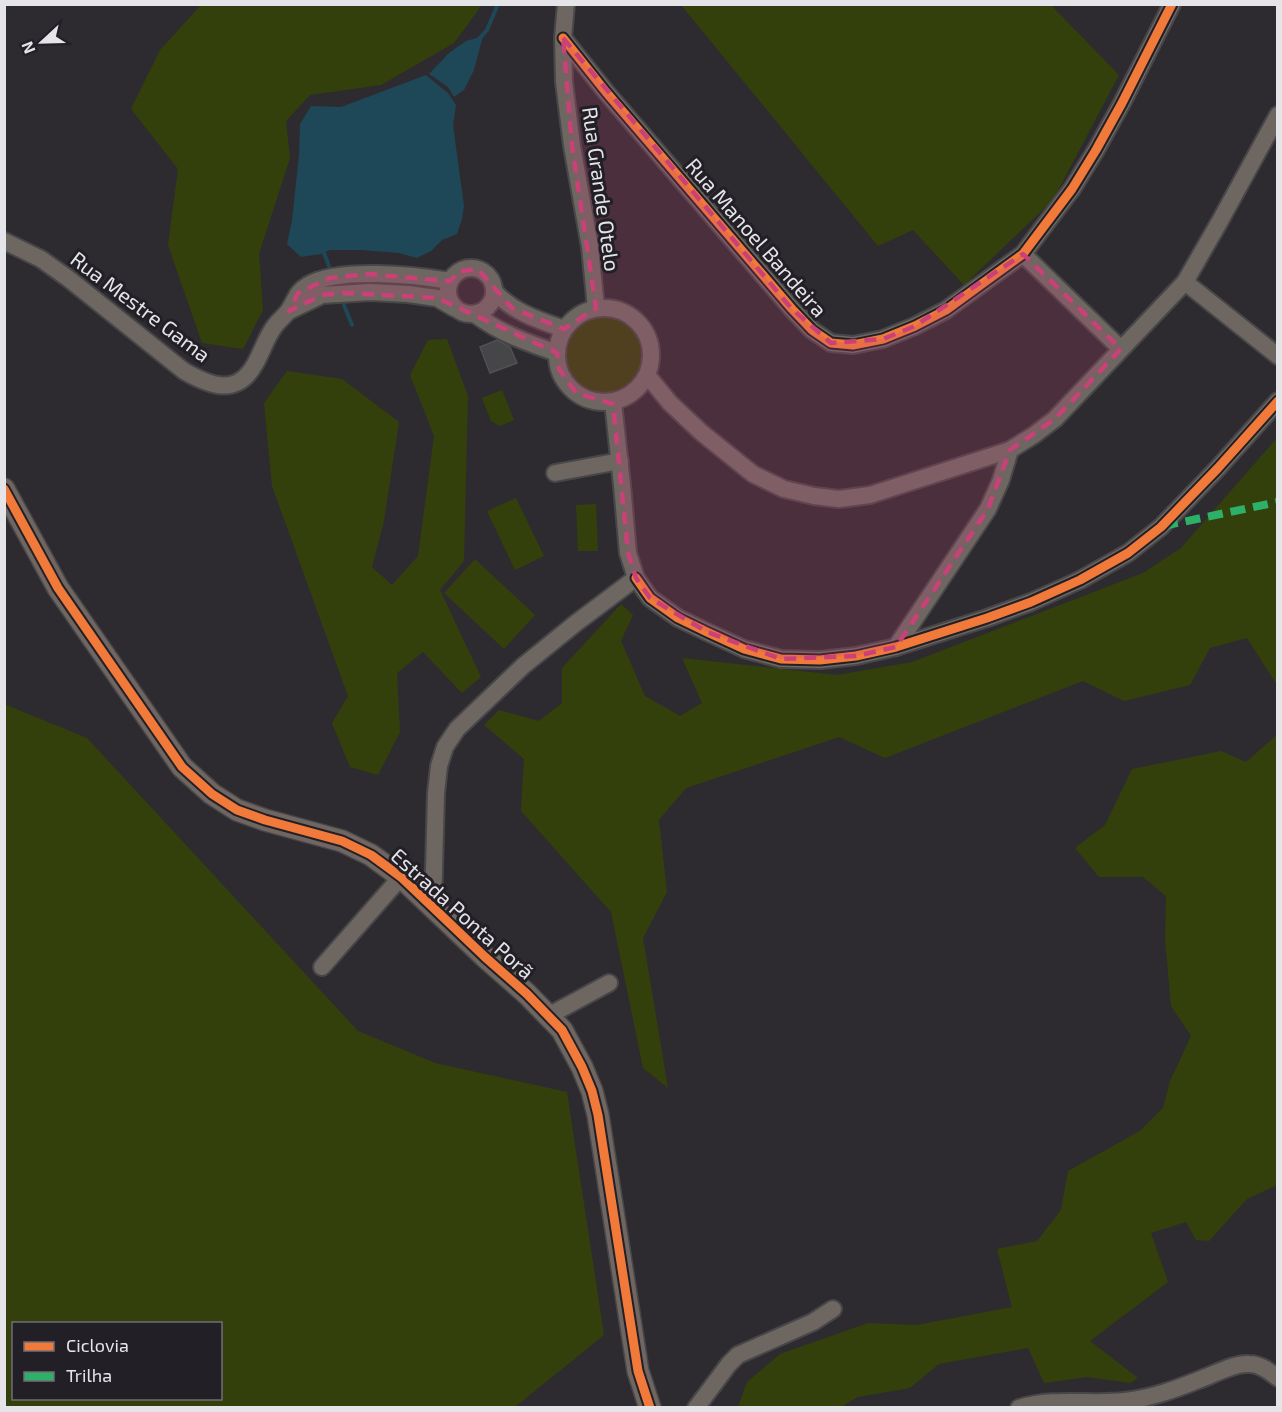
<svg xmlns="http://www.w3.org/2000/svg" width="1282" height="1412" font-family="'Exo 2',sans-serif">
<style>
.green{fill:#34400b;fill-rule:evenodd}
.water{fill:#1e4758}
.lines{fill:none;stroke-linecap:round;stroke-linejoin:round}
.stream{stroke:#1e4758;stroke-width:4}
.building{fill:#464548;stroke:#515053;stroke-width:1.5}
.minor-casing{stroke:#474648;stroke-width:20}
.major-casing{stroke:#474648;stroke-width:24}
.minor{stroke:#6e6661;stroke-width:16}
.major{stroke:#6f6662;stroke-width:21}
.quiet{stroke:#2db169;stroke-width:8;stroke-dasharray:15 8;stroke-linecap:butt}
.cycleway-casing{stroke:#222026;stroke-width:13}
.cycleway{stroke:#f17a3a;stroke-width:9}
.marked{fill:#c94177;fill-opacity:0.2;stroke:#c94177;stroke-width:4.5;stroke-dasharray:12 8;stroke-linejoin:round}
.labels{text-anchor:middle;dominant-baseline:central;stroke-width:6;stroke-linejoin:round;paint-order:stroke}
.street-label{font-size:21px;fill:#e5e4e8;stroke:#222026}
</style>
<rect width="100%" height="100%" fill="#2d2b2f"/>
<g class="green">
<polygon points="201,5 482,5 454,43 381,85 310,95 286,121 290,158 259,254 263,310 243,349 202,343 168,245 178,169 131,109 160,50"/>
<polygon points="681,5 1051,5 1119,75 1053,200 964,285 913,230 878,246"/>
<circle cx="605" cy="354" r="40"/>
<polygon points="447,339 468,396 464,561 440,590 481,677 462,693 423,652 397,673 400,732 378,775 350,767 332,723 348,696 272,486 264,403 287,371 342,379 399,422 384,521 372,567 392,585 418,556 434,436 410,375 428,340"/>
<polygon points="502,390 514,420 500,426 491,421 482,398"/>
<polygon points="1277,438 1277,685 1247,638 1210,648 1190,685 1124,701 1083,681 885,758 839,737 686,788 659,820 667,892 643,938 668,1088 643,1068 611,912 521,811 524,759 484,725 499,710 539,721 562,703 562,668 621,604 633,615 621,641 645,696 680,716 702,703 682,658 837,675 912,662 1143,573 1181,548"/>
<polygon points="516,498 544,556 515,570 487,511"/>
<polygon points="596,504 598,551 578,551 576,505"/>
<polygon points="475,559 535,615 504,649 444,593"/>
<path d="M 4,704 L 87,738 L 358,1031 L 435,1063 L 567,1092 L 604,1335 L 515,1407 L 5,1407 ZM 14,1324 L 220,1324 L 220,1398 L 14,1398 Z"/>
<polygon points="1277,735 1277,1185 1247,1199 1209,1241 1196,1240 1186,1222 1151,1233 1168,1282 1090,1341 1138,1378 1130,1383 1087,1377 1044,1383 1028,1348 939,1364 910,1388 858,1397 841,1407 738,1407 747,1382 780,1354 868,1323 917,1325 1012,1307 997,1249 1037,1241 1061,1210 1068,1171 1122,1141 1141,1130 1163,1108 1170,1081 1191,1036 1171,1006 1165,939 1166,896 1143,877 1099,877 1075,848 1105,825 1132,769 1221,751 1246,762"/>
</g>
<g class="water">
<polygon points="483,36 474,70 464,90 454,97 448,87 429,74 449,53 466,41"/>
<polygon points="426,75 448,93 456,105 453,125 464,206 462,219 457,234 442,240 431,251 417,258 399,253 361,250 330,250 321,254 301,257 287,244 292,220 299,155 300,124 311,106 341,107"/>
</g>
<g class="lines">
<g class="stream">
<polyline points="478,40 487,30 498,4"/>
<polyline points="324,253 329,266"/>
<polyline points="344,305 352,325"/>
</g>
</g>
<polygon class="building" points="497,340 510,347 517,363 490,373 480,347"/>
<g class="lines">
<g class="minor-casing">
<g id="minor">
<polyline points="566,4 563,38 564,82 572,146 590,247 596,308"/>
<polyline points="563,38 606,92 792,309 812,330 831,343 853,345 883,339 915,326 946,310 1023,254 1072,189 1096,150 1122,103 1172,4"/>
<path d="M 4,241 L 41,259 L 69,279 L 184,371 C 210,386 237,397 255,364 C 262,352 266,338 274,327 C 278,321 285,316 289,310 C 297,298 295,293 308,285 C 338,267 416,275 450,281"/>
<polyline points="1023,254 1121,349"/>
<circle cx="471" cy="291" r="23"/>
<polyline points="1185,282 1278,356"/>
<path d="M 494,291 C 513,312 538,320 564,329"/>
<circle cx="604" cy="355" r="47"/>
<polyline points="289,311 322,295 370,292 408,294 437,298 454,308"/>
<path d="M 476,315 C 500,333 528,343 557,353"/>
<polyline points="647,375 670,403 702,433 753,474 784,489 814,496 839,499 870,495 1010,450 1034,435 1055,419 1185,282 1220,221 1278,115"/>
<polyline points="555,473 620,461"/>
<polyline points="636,578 650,598 678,618 707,632 744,649 781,659 820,660 856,656 896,647 987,618 1031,602 1080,580 1128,553 1161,527 1218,468 1278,401"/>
<polyline points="896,647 988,509 1001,480 1010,450"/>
<polyline points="433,908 436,793 439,766 445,747 457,729 523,666 576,623 636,578 628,553 622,485 613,402"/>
<polyline points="322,967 401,877"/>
<polyline points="548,1016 609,983"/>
<polyline points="696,1408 729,1364 738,1355 813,1322 833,1309"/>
<path d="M 1019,1408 C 1054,1397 1090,1405 1125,1401 C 1152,1398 1176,1389 1201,1379 C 1215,1374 1234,1363 1249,1364 C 1260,1364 1269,1371 1278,1378"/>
</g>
</g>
<g class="major-casing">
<polyline id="major" points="4,489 58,588 182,767 212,794 237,810 265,820 342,841 371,855 401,877 485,957 527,994 562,1030 582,1067 592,1091 598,1115 638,1371 650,1408"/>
</g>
<use href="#minor" class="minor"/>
<use href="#major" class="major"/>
<polyline class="quiet" points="1163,526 1278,502"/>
<g class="cycleway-casing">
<g id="cycleway">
<polyline points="563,38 606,92 792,309 812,330 831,343 853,345 883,339 915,326 946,310 1023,254 1072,189 1096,150 1122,103 1172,4"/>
<polyline points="4,489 58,588 182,767 212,794 237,810 265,820 342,841 371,855 401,877 485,957 527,994 562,1030 582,1067 592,1091 598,1115 638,1371 650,1408"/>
<polyline points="636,578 650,598 678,618 707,632 744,649 781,659 820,660 856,656 896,647 987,618 1031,602 1080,580 1128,553 1161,527 1218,468 1278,401"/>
</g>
</g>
<use href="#cycleway" class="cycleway"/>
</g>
<path class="marked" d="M 563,38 L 792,309 L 831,343 L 883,339 L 915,326 L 1023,254 L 1121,349 L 1055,419 L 1010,450 L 988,509 L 896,647 L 856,656 L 781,659 L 707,632 L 650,598 L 636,578 L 628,553 L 613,404 L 576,393 L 559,369 L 557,353 L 437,298 L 345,293 L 322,295 L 289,311 L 298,293 L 329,278 L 368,274 L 450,281 L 460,271 L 478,269 L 512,308 L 564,329 L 596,308 L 572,146 Z"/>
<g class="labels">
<g class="street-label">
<text transform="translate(602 189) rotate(82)">Rua Grande Otelo</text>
<text transform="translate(757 237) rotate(49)">Rua Manoel Bandeira</text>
<text transform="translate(141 306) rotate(37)">Rua Mestre Gama</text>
<text transform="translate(463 913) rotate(42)">Estrada Ponta Porã</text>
</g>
</g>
<rect width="1282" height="1412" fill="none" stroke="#e5e4e8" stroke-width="12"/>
<rect x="12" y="1322" width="210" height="78" fill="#222026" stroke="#706e74" stroke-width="1.5"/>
<rect x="24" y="1342" width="30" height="9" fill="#f17a3a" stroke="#706e74" stroke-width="1.5"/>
<text x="66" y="1352" font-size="18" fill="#e5e4e8">Ciclovia</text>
<rect x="24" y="1372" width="30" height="9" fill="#2db169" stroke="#706e74" stroke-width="1.5"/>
<text x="66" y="1382" font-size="18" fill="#e5e4e8">Trilha</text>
<g transform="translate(42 42) rotate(248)" stroke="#222026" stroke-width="4.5" paint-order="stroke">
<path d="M0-4.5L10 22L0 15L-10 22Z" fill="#e5e4e8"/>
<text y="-9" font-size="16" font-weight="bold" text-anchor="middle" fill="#e5e4e8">N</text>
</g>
</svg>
